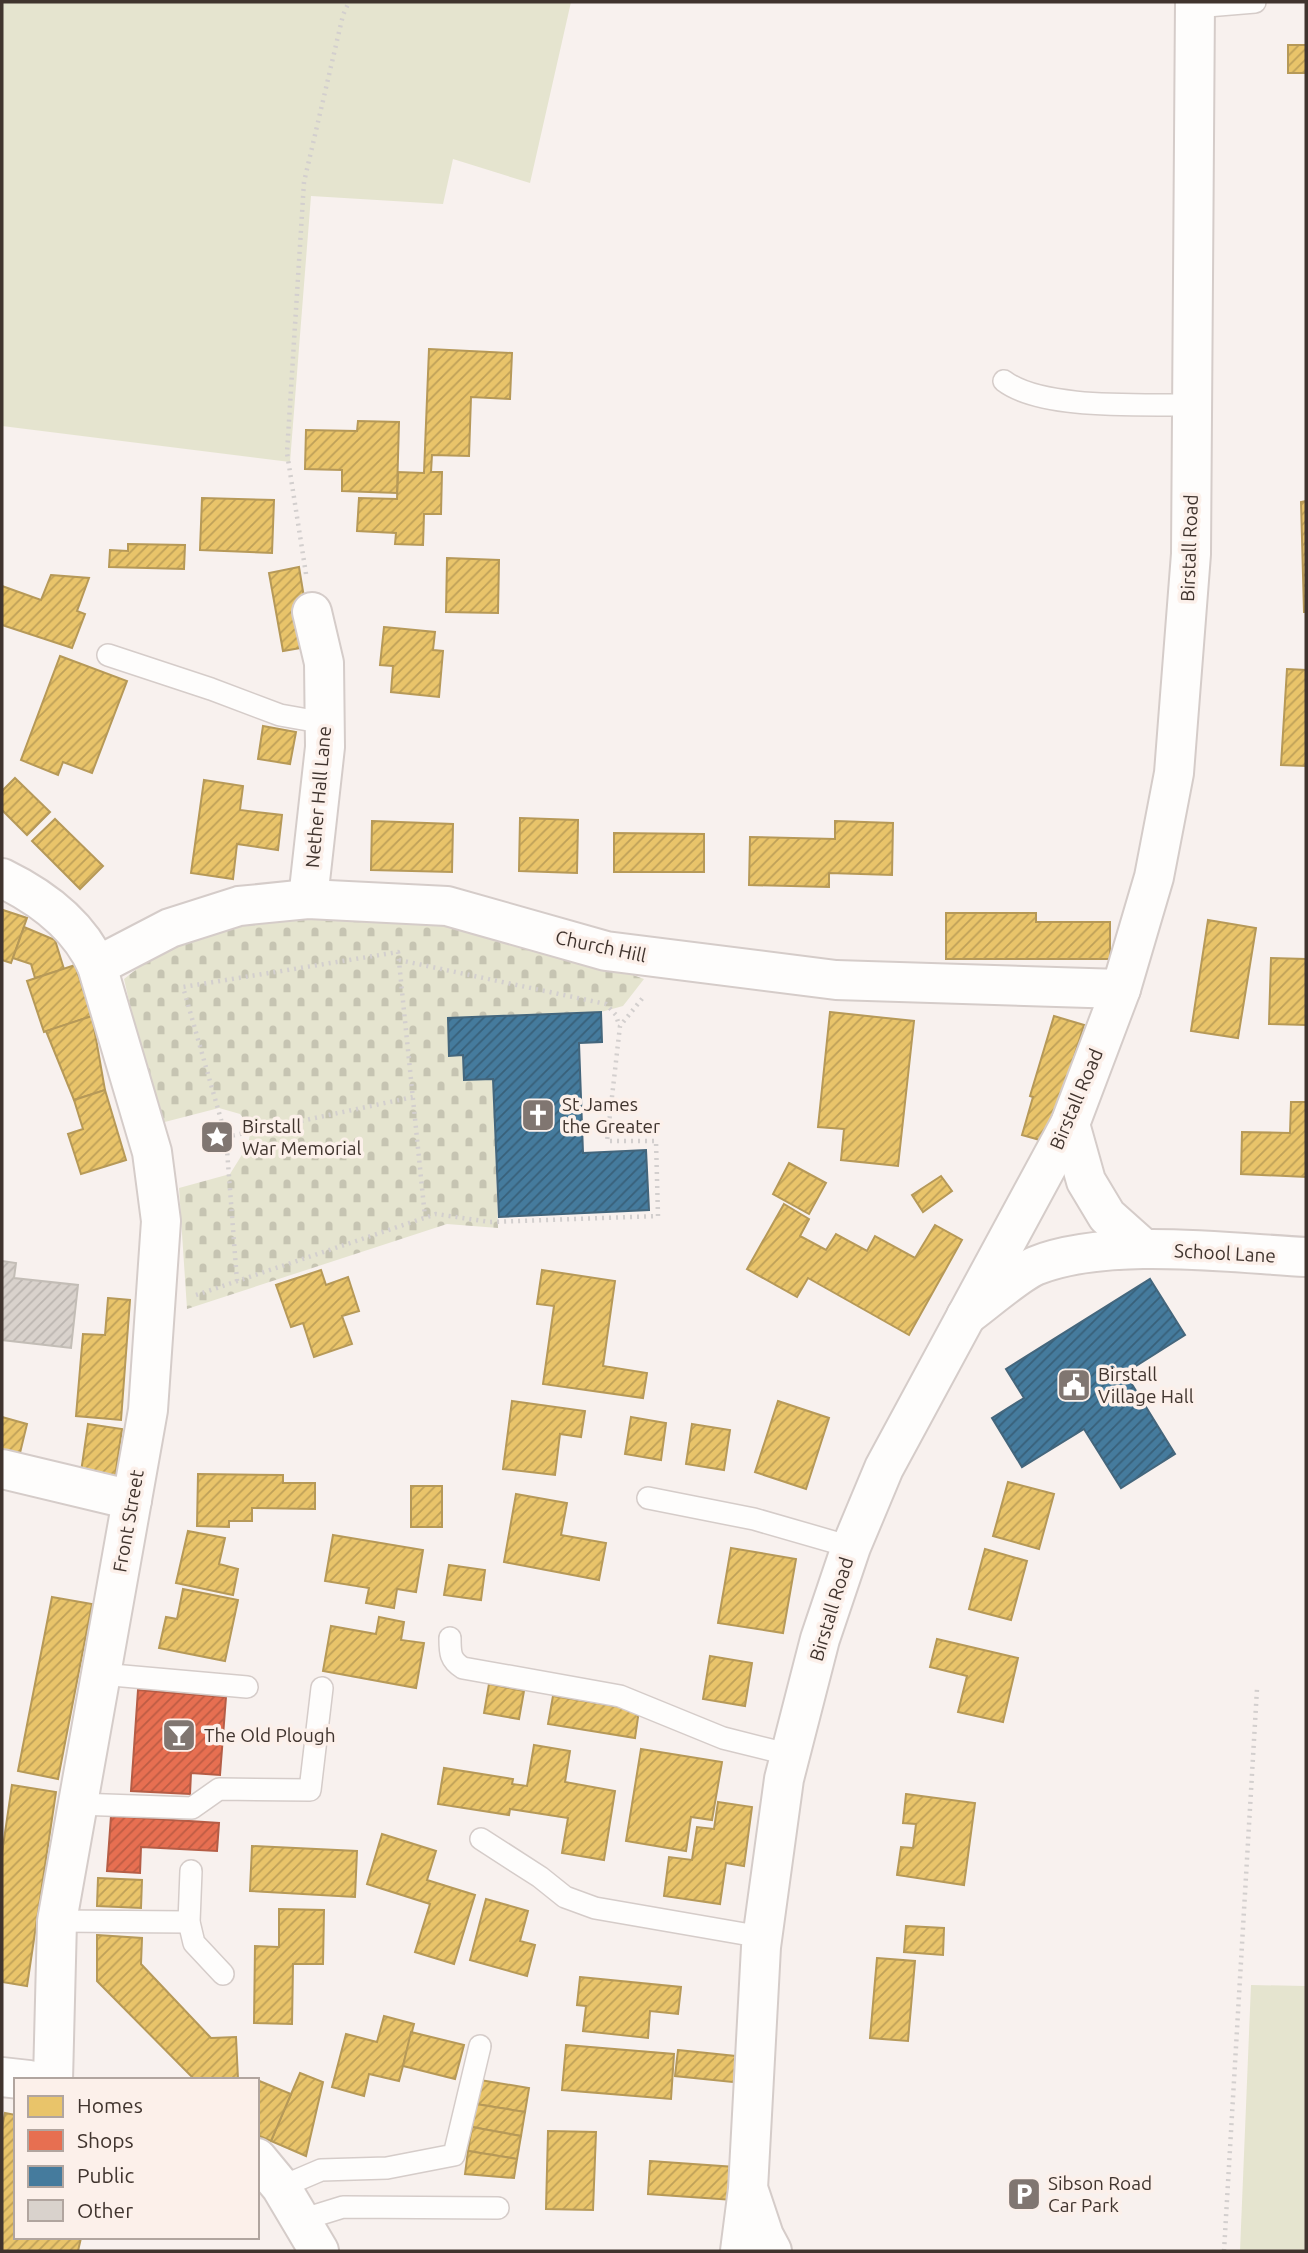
<svg xmlns="http://www.w3.org/2000/svg" width="1308" height="2253" font-family="Ubuntu,sans-serif">
<style>
.green{fill:#e5e4cf}
.cemetery{fill:url(#cemetery-stones)}
.homes{fill:url(#homes-hatch);stroke:#b69958;stroke-width:2}
.shops{fill:url(#shops-hatch);stroke:#b55d46;stroke-width:2}
.public{fill:url(#public-hatch);stroke:#44667c;stroke-width:2}
.building{fill:url(#building-hatch);stroke:#c3bdb6;stroke-width:2}
.lines{fill:none;stroke-linecap:round;stroke-linejoin:round}
.service-casing{stroke:#d5ccc9;stroke-width:24}
.minor-casing{stroke:#d5ccc9;stroke-width:42}
.tertiary-casing{stroke:#d5ccc9;stroke-width:42}
.path{stroke:#d3cfce;stroke-width:4.5;stroke-dasharray:2 5;stroke-linecap:butt}
.service{stroke:#fefdfc;stroke-width:21}
.minor{stroke:#fefdfc;stroke-width:38}
.tertiary{stroke:#fefdfc;stroke-width:38}
.labels{text-anchor:middle;dominant-baseline:central;stroke-width:7;stroke-linejoin:round;paint-order:stroke}
.street-label{font-size:19px;fill:#40342e;stroke:#fcf0ea}
.poi-label{font-size:19px;fill:#40342e;stroke:#fcf0ea;text-anchor:start}
</style>
<defs>
<pattern id="cemetery-stones" width="16" height="16" patternUnits="userSpaceOnUse" patternTransform="scale(1.75)"><rect width="16" height="16" fill="#e5e4cf"/><path d="M2 7V4a2 2 0 0 1 4 0v3zM10 15v-3a2 2 0 0 1 4 0v3z" fill="#c6c4b2"/></pattern>
<pattern id="homes-hatch" width="6" height="6" patternUnits="userSpaceOnUse" patternTransform="scale(1.75)"><rect width="6" height="6" fill="#e9c46a"/><path d="M-1 1l2-2M0 6l6-6M5 7l2-2" fill="none" stroke="#bea058"/></pattern>
<pattern id="shops-hatch" width="6" height="6" patternUnits="userSpaceOnUse" patternTransform="scale(1.75)"><rect width="6" height="6" fill="#e76f51"/><path d="M-1 1l2-2M0 6l6-6M5 7l2-2" fill="none" stroke="#bd5c44"/></pattern>
<pattern id="public-hatch" width="6" height="6" patternUnits="userSpaceOnUse" patternTransform="scale(1.75)"><rect width="6" height="6" fill="#457b9d"/><path d="M-1 1l2-2M0 6l6-6M5 7l2-2" fill="none" stroke="#386079"/></pattern>
<pattern id="building-hatch" width="6" height="6" patternUnits="userSpaceOnUse" patternTransform="scale(1.75)"><rect width="6" height="6" fill="#d9d2cc"/><path d="M-1 1l2-2M0 6l6-6M5 7l2-2" fill="none" stroke="#bbb5b0"/></pattern>
</defs>
<rect width="100%" height="100%" fill="#f8f1ee"/>
<g class="green">
<polygon points="2,2 571,2 530,183 453,159 443,204 311,196 290,462 2,426"/>
<polygon points="1251,1985 1306,1986 1306,2251 1240,2251"/>
</g>
<polygon class="cemetery" points="300,913 453,925 606,965 644,979 623,1006 601,1012 448,1018 449,1055 463,1055 493,1079 498,1228 447,1224 187,1309 179,1188 230,1174 248,1145 251,1128 240,1114 219,1108 157,1124 124,979 156,954 213,928"/>
<g class="homes">
<rect x="1288" y="45" width="18" height="28"/>
<polygon points="429,349 512,353 510,399 471,397 469,456 432,455 431,472 442,472 441,514 424,514 423,545 395,544 396,533 357,531 359,498 397,499 398,472 424,473"/>
<polygon points="358,421 399,422 397,493 342,491 342,470 305,469 306,430 357,431"/>
<polygon points="202,498 274,500 272,553 200,550"/>
<polygon points="1306,501 1306,612 1304,612 1301,502"/>
<polygon points="128,544 185,545 184,569 109,567 110,550 128,551"/>
<polygon points="447,558 499,560 498,613 446,612"/>
<polygon points="299,567 312,646 283,651 269,573"/>
<polygon points="51,575 89,578 77,611 85,614 72,648 2,625 2,586 41,600"/>
<polygon points="384,627 435,632 433,650 443,651 439,697 391,692 393,666 380,665"/>
<polygon points="60,656 127,681 92,773 63,762 58,775 21,760"/>
<polygon points="1287,669 1306,670 1306,766 1281,765"/>
<polygon points="263,726 296,732 290,764 258,759"/>
<polygon points="15,778 50,812 27,835 2,810 2,791"/>
<polygon points="204,780 243,786 240,810 282,815 278,850 237,844 233,879 191,873"/>
<polygon points="520,818 578,820 577,873 519,871"/>
<polygon points="55,819 103,866 80,889 32,841"/>
<polygon points="372,821 453,824 452,872 371,870"/>
<polygon points="835,821 893,823 892,875 829,873 829,887 749,885 750,837 835,839"/>
<polygon points="614,833 704,834 704,872 614,872"/>
<polygon points="3,910 27,918 11,963 2,960"/>
<polygon points="946,913 1036,913 1036,922 1110,922 1110,959 946,959"/>
<polygon points="1208,920 1256,928 1238,1038 1191,1031"/>
<polygon points="24,927 55,940 64,969 35,978 31,964 13,958"/>
<polygon points="1271,958 1306,959 1306,1025 1269,1024"/>
<polygon points="75,965 92,1016 44,1032 27,981"/>
<polygon points="830,1012 914,1021 898,1166 841,1160 844,1129 818,1127"/>
<polygon points="92,1016 105,1090 74,1100 46,1031"/>
<polygon points="1054,1016 1084,1025 1047,1142 1022,1135 1033,1097 1030,1096"/>
<polygon points="105,1090 126,1160 81,1174 68,1134 83,1129 74,1100"/>
<polygon points="1291,1102 1306,1102 1306,1177 1241,1174 1242,1132 1290,1133"/>
<polygon points="789,1163 826,1183 809,1214 773,1194"/>
<polygon points="941,1176 952,1191 923,1212 912,1195"/>
<polygon points="784,1204 809,1219 800,1236 826,1250 836,1234 867,1251 875,1236 915,1258 935,1225 962,1240 909,1335 808,1278 797,1297 747,1269"/>
<polygon points="321,1270 326,1285 348,1277 359,1311 342,1316 352,1344 314,1357 303,1323 291,1327 276,1285"/>
<polygon points="542,1270 615,1281 603,1366 647,1373 643,1398 543,1384 554,1306 537,1304"/>
<polygon points="108,1298 130,1300 121,1420 76,1416 83,1334 105,1335"/>
<polygon points="512,1401 585,1411 581,1437 560,1434 555,1475 503,1469"/>
<polygon points="778,1401 829,1418 806,1489 755,1472"/>
<polygon points="2,1417 27,1424 19,1457 2,1452"/>
<polygon points="631,1417 666,1423 661,1460 625,1454"/>
<polygon points="88,1424 122,1429 115,1477 81,1472"/>
<polygon points="692,1424 730,1430 724,1470 686,1464"/>
<polygon points="198,1474 283,1475 283,1483 315,1483 315,1509 252,1508 252,1521 229,1521 229,1527 197,1526"/>
<polygon points="1008,1482 1054,1494 1039,1549 993,1536"/>
<rect x="411" y="1486" width="31" height="41"/>
<polygon points="516,1494 567,1503 561,1535 606,1543 599,1580 504,1562"/>
<polygon points="188,1531 225,1538 219,1564 238,1569 233,1595 176,1583"/>
<polygon points="333,1535 423,1550 416,1592 397,1589 394,1608 366,1603 369,1588 325,1581"/>
<polygon points="731,1548 796,1559 783,1633 718,1623"/>
<polygon points="985,1549 1027,1561 1011,1620 969,1609"/>
<polygon points="449,1565 485,1570 481,1600 444,1595"/>
<polygon points="183,1589 238,1600 225,1661 159,1648 166,1617 177,1619"/>
<polygon points="52,1597 92,1604 58,1779 18,1771"/>
<polygon points="379,1617 404,1622 401,1640 424,1643 416,1688 323,1671 331,1626 376,1634"/>
<polygon points="937,1639 1018,1658 1003,1722 958,1712 967,1676 930,1667"/>
<polygon points="710,1656 752,1663 745,1706 703,1699"/>
<polygon points="489,1684 524,1691 519,1719 484,1713"/>
<polygon points="553,1696 639,1710 635,1738 548,1724"/>
<polygon points="534,1745 570,1751 565,1782 615,1791 604,1860 562,1853 568,1818 510,1809 509,1815 438,1804 444,1768 513,1779 512,1784 527,1786"/>
<polygon points="641,1749 722,1762 712,1820 691,1817 686,1851 626,1841"/>
<polygon points="12,1785 56,1792 27,1986 2,1982 2,1853"/>
<polygon points="906,1794 975,1803 964,1885 897,1875 901,1847 913,1848 916,1824 903,1823"/>
<polygon points="718,1802 752,1807 744,1866 726,1863 720,1904 664,1896 669,1857 692,1860 697,1827 714,1829"/>
<polygon points="382,1834 436,1851 427,1880 475,1895 454,1964 415,1952 430,1904 367,1884"/>
<polygon points="252,1846 357,1851 355,1897 250,1891"/>
<polygon points="98,1878 142,1880 141,1908 97,1906"/>
<polygon points="486,1899 528,1911 520,1941 535,1945 527,1976 470,1960"/>
<polygon points="279,1909 324,1910 323,1964 293,1964 292,2024 254,2023 255,1946 279,1947"/>
<polygon points="906,1926 944,1928 943,1955 904,1952"/>
<polygon points="97,1935 142,1938 141,1964 211,2038 236,2037 238,2079 195,2080 97,1981"/>
<polygon points="877,1958 915,1961 908,2041 870,2038"/>
<polygon points="580,1977 681,1987 678,2014 650,2011 648,2038 583,2031 586,2006 577,2005"/>
<polygon points="384,2016 414,2024 399,2081 369,2074 364,2096 332,2087 346,2034 377,2042"/>
<polygon points="411,2032 464,2045 455,2079 403,2066"/>
<polygon points="566,2045 674,2054 671,2099 562,2090"/>
<polygon points="678,2050 745,2057 742,2083 675,2076"/>
<polygon points="300,2073 323,2082 306,2156 271,2141"/>
<polygon points="257,2080 291,2094 271,2141 257,2135"/>
<polygon points="480,2080 529,2088 525,2112 476,2104"/>
<polygon points="476,2104 525,2112 521,2136 472,2127"/>
<polygon points="5,2113 16,2115 16,2237 81,2238 78,2251 2,2251 2,2128"/>
<polygon points="472,2127 521,2136 517,2159 468,2151"/>
<polygon points="548,2131 596,2132 593,2210 546,2209"/>
<polygon points="468,2151 517,2159 514,2178 465,2174"/>
<polygon points="650,2161 735,2167 733,2200 648,2194"/>
</g>
<g class="shops">
<polygon points="138,1690 226,1697 220,1775 191,1773 190,1794 131,1791"/>
<polygon points="111,1816 219,1823 217,1851 141,1847 140,1873 107,1871"/>
</g>
<g class="public">
<polygon points="601,1012 602,1042 579,1043 583,1153 646,1150 649,1210 499,1217 493,1079 464,1080 463,1055 449,1056 448,1018"/>
<polygon points="1150,1279 1185,1335 1125,1373 1175,1454 1121,1488 1084,1429 1022,1467 992,1418 1024,1398 1006,1369"/>
</g>
<polygon class="building" points="2,1261 16,1263 14,1278 78,1285 71,1348 2,1340"/>
<g class="lines">
<g class="service-casing">
<g id="service">
<polyline points="1195,7 1255,2"/>
<path d="M 1004,381 C 1042,410 1143,404 1192,405"/>
<polyline points="108,655 211,689 280,715 325,723"/>
<polyline points="648,1498 754,1519 851,1547"/>
<path d="M 450,1638 C 450,1653 450,1660 463,1668 L 620,1696 L 723,1738 L 791,1755"/>
<polyline points="101,1674 247,1687"/>
<polyline points="77,1804 192,1808 219,1789 310,1790 322,1688"/>
<polyline points="481,1839 540,1877 565,1897 595,1908 762,1937"/>
<polyline points="191,1871 189,1922 194,1943 223,1974"/>
<polyline points="57,1921 189,1922"/>
<polyline points="281,2187 321,2170 387,2168 454,2155 480,2046"/>
<polyline points="301,2220 343,2207 498,2208"/>
</g>
</g>
<g class="minor-casing">
<g id="minor">
<path d="M 2,878 C 41,897 79,925 97,966 L 152,1152 L 161,1221 L 148,1410 L 57,1921 L 53,2080"/>
<polyline points="308,899 325,747 324,663 312,612"/>
<polyline points="97,966 170,928 239,906 308,899 447,906 606,951 836,980 1121,989"/>
<polyline points="1070,1124 1086,1181 1107,1216 1144,1249"/>
<path d="M 966,1316 C 984,1303 1017,1274 1035,1266 C 1107,1237 1229,1253 1306,1257"/>
<polyline points="2,1469 132,1500"/>
<polyline points="2,2077 29,2080"/>
<polyline points="257,2158 281,2187 319,2251"/>
</g>
</g>
<g class="tertiary-casing">
<g id="tertiary">
<polyline points="750,2194 764,2236 772,2251"/>
<polyline points="740,2251 748,2189 761,1947 784,1779 820,1639 851,1547 884,1468 1070,1124 1121,989 1154,877 1174,773 1191,554 1195,2"/>
</g>
</g>
<g class="path">
<polyline points="306,574 287,453 304,182 343,15 349,2"/>
<polyline points="399,960 606,1004 616,1015 619,1025"/>
<polyline points="226,1137 413,1097"/>
<polyline points="237,1281 226,1137 183,987 398,952 425,1217"/>
<polyline points="196,1295 436,1214 490,1222 658,1216 656,1141 607,1141 620,1026 645,995"/>
<polyline points="1224,2251 1257,1689"/>
</g>
<use href="#service" class="service"/>
<use href="#minor" class="minor"/>
<use href="#tertiary" class="tertiary"/>
</g>
<defs>
<g id="church-square" transform="scale(1.75)"><rect x="-9" y="-9" width="18" height="18" rx="4" fill="#807671" stroke="#fcf0ea"/><path d="M-1.2-6h2.4v3.5h3.3v2.4h-3.3V6h-2.4V-.1h-3.3v-2.4h3.3Z" fill="#fff"/></g>
<g id="sight-square" transform="scale(1.75)"><rect x="-9" y="-9" width="18" height="18" rx="4" fill="#807671" stroke="#fcf0ea"/><path d="M0-6L1.8-2.2L6-1.7L2.9 1.2L3.7 5.4L0 3.3L-3.7 5.4L-2.9 1.2L-6-1.7L-1.8-2.2Z" fill="#fff"/></g>
<g id="civic-square" transform="scale(1.75)"><rect x="-9" y="-9" width="18" height="18" rx="4" fill="#807671" stroke="#fcf0ea"/><path d="M-.6-6.5H3V-4.5H.6V-3L4-1V1h2V6H-6V1h2V-1L-.6-3ZM-1.2 2.5V6h2.4V2.5Z" fill="#fff"/></g>
<g id="bar-square" transform="scale(1.75)"><rect x="-9" y="-9" width="18" height="18" rx="4" fill="#807671" stroke="#fcf0ea"/><path d="M-6-5H6L.8 .8V4.5H3.5V6h-7V4.5H-.8V.8Z" fill="#fff"/></g>
<g id="parking-square" transform="scale(1.75)"><rect x="-9" y="-9" width="18" height="18" rx="4" fill="#807671" stroke="#fcf0ea"/><path d="M-3.5-5.5H1a3.5 3.5 0 0 1 0 7H-1V5.5H-3.5ZM-1-3.4V-.6H.8a1.4 1.4 0 0 0 0-2.8Z" fill="#fff"/></g>
</defs>
<g fill-rule="evenodd">
<use href="#church-square" x="538" y="1115"/>
<use href="#sight-square" x="217" y="1137"/>
<use href="#civic-square" x="1074" y="1385"/>
<use href="#bar-square" x="179" y="1735"/>
<use href="#parking-square" x="1024" y="2194"/>
</g>
<g class="labels">
<g class="street-label">
<text transform="translate(1189 548) rotate(-88)">Birstall Road</text>
<text transform="translate(318 797) rotate(-85)">Nether Hall Lane</text>
<text transform="translate(601 946) rotate(12)">Church Hill</text>
<text transform="translate(1076 1099) rotate(-67)">Birstall Road</text>
<text transform="translate(1225 1253) rotate(3)">School Lane</text>
<text transform="translate(128 1521) rotate(-80)">Front Street</text>
<text transform="translate(831 1609) rotate(-73)">Birstall Road</text>
</g>
<g class="poi-label">
<text x="562" y="1104">St James<tspan x="562" dy="22">the Greater</tspan></text>
<text x="242" y="1126">Birstall<tspan x="242" dy="22">War Memorial</tspan></text>
<text x="1098" y="1374">Birstall<tspan x="1098" dy="22">Village Hall</tspan></text>
<text x="204" y="1735">The Old Plough</text>
<text x="1048" y="2183">Sibson Road<tspan x="1048" dy="22">Car Park</tspan></text>
</g>
</g>
<rect width="1308" height="2253" fill="none" stroke="#40342e" stroke-width="7"/>
<rect x="14" y="2078" width="245" height="161" fill="#fcf0ea" stroke="#b1a59f" stroke-width="2"/>
<rect x="28" y="2096" width="35" height="21" fill="#e9c46a" stroke="#b1a59f" stroke-width="2"/>
<text x="77" y="2113" font-size="21" fill="#40342e">Homes</text>
<rect x="28" y="2130" width="35" height="21" fill="#e76f51" stroke="#b1a59f" stroke-width="2"/>
<text x="77" y="2148" font-size="21" fill="#40342e">Shops</text>
<rect x="28" y="2166" width="35" height="21" fill="#457b9d" stroke="#b1a59f" stroke-width="2"/>
<text x="77" y="2183" font-size="21" fill="#40342e">Public</text>
<rect x="28" y="2200" width="35" height="21" fill="#d9d2cc" stroke="#b1a59f" stroke-width="2"/>
<text x="77" y="2218" font-size="21" fill="#40342e">Other</text>
</svg>
